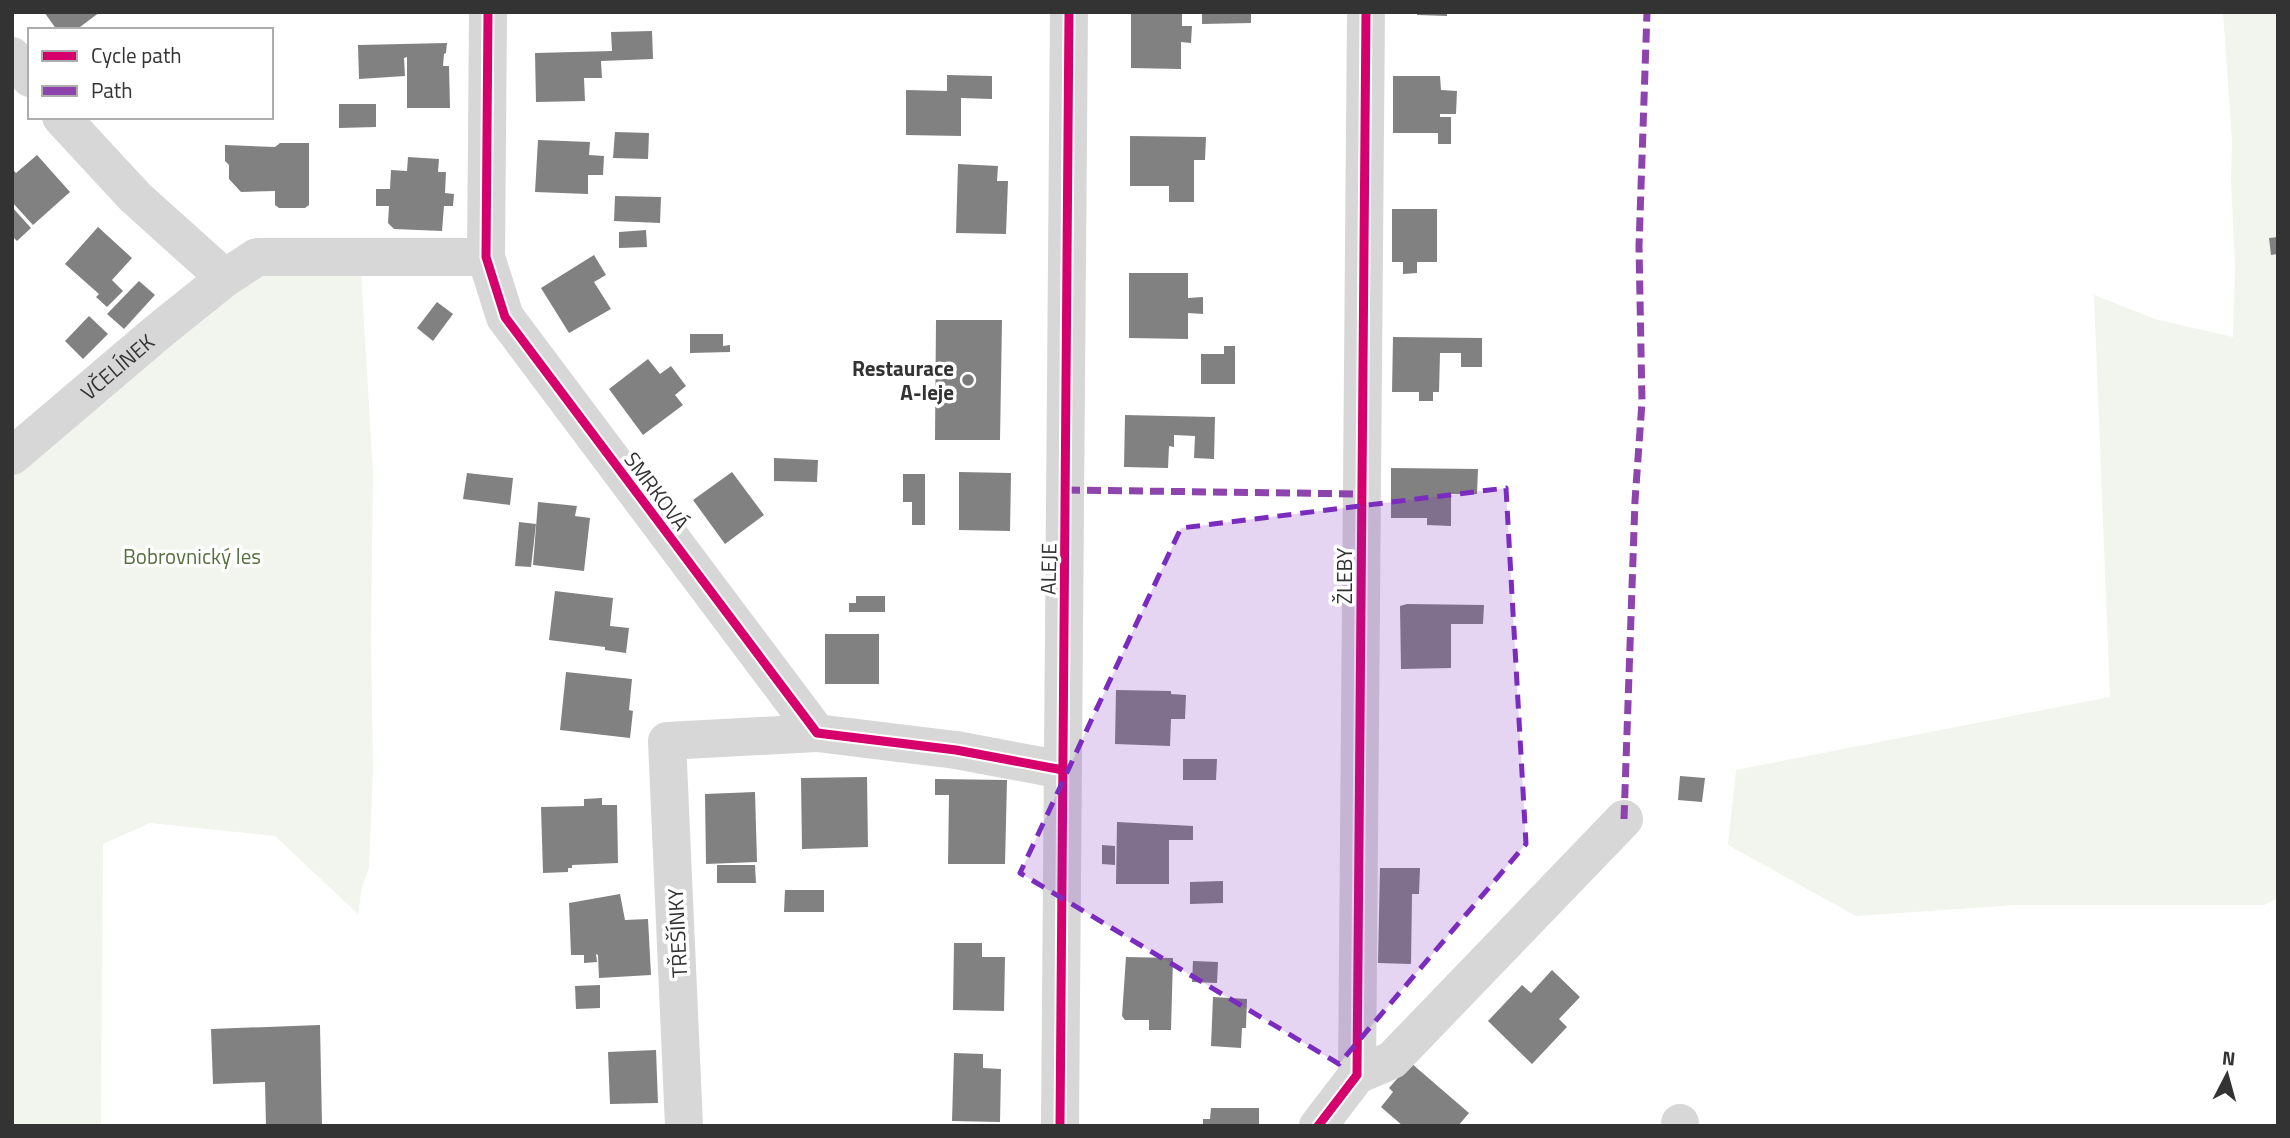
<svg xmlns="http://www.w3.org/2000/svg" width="2290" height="1138" font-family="'Titillium Web',sans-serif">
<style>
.green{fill:#f1f5ed}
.building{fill:#818181}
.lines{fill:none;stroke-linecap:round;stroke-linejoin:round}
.minor{stroke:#d7d7d7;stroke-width:38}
.quiet{stroke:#8e44ad;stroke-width:7;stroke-dasharray:14 7;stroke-linecap:butt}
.cycleway-casing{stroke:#fff;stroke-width:13}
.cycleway{stroke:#d6006c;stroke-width:9}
.marked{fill:#7b2cbf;fill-opacity:0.2;stroke:#7b2cbf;stroke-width:5;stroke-dasharray:14 9;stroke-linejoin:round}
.poi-dot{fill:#7a7a7a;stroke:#fff;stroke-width:2.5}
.labels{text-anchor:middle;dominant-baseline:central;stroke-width:7;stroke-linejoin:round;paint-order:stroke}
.street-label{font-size:21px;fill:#333;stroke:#fff}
.poi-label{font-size:21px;font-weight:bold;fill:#333;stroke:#fff;text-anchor:end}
.park-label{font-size:21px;fill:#56703f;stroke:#fff}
</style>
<rect width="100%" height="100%" fill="#fff"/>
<g class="green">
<polygon points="2223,12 2278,12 2278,898 2264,905 2015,905 1856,916 1728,845 1736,770 2110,697 2094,295 2155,319 2233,337 2235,265 2231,180 2232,141"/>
<polygon points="361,272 373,473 371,639 373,770 369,868 362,887 358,914 275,836 150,823 103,844 101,1126 12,1126 12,470 255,275"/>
</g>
<g class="building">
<polygon points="44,12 100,12 76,30 57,30"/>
<polygon points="1131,12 1182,12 1182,26 1192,26 1191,43 1181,42 1181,69 1131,68"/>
<polygon points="1202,12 1251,13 1251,23 1202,24"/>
<polygon points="1417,12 1447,12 1447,16 1417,15"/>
<polygon points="652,31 653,59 601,61 602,78 584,78 585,101 536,102 535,53 612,51 611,32"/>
<polygon points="447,43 446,53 444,54 443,66 449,66 450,108 407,108 407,57 404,58 405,76 359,79 358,45"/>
<polygon points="947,75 992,76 992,99 961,98 961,136 906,135 906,90 947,91"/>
<polygon points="1393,76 1440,76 1441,90 1457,91 1456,114 1440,114 1440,117 1451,117 1451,144 1438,144 1438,133 1393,133"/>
<polygon points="339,104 376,104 376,127 339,128"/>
<polygon points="615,132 649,133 648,159 613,158"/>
<polygon points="1130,136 1206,137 1205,160 1194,160 1194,202 1169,202 1169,186 1130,186"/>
<polygon points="538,140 590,142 589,155 604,156 603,175 588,175 588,194 535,192"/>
<polygon points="280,143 309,143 309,205 305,208 279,208 275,205 275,191 241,192 229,179 229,165 225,161 225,145 275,147"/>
<polygon points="37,155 70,192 33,225 12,202 12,169 16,173"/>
<polygon points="408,157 439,159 438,172 446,172 445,193 454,194 453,206 444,206 442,231 394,229 388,223 389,206 376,206 376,189 390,189 391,170 407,171"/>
<polygon points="958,164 998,166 997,181 1008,181 1006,234 956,233"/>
<polygon points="615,196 661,197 660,223 614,221"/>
<polygon points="12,207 31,228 17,241 12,236"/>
<polygon points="1392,209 1437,209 1437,262 1417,262 1417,273 1403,274 1403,262 1392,262"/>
<polygon points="98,227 132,258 112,280 123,291 107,307 96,297 99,294 65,264"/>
<polygon points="646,230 647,247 619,248 619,232"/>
<polygon points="2278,237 2278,254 2271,255 2269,238"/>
<polygon points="594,255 606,275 594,282 611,309 569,333 541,288"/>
<polygon points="1129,273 1188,273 1188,298 1203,297 1203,314 1188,313 1188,339 1129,338"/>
<polygon points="139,281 155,295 124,329 107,314"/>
<polygon points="437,302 453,314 433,341 417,328"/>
<polygon points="89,316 108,334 83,359 65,341"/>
<polygon points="936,320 1002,320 1000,440 935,440"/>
<polygon points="690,334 723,334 723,346 730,345 730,352 690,353"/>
<polygon points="1393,337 1482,338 1482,367 1461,367 1461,353 1440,353 1439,392 1433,392 1433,401 1419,401 1419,392 1392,392"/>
<polygon points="1224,346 1235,346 1235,384 1201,384 1201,354 1224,354"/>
<polygon points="648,359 660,374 671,366 686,386 675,395 683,405 643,435 609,389"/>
<polygon points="1125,415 1215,417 1214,459 1194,458 1195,436 1174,435 1174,447 1169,446 1168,468 1124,467"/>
<polygon points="774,458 818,460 817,482 774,481"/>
<polygon points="1391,468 1478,469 1477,494 1451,494 1451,526 1427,525 1427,518 1391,518"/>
<polygon points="732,472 764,515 725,544 693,500"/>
<polygon points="959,472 1011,473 1010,531 959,530"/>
<polygon points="467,473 513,478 510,505 463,499"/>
<polygon points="903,474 925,474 925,525 912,525 912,502 903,502"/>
<polygon points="538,502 577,506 575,516 590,518 584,571 533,565"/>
<polygon points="519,522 536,524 531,567 515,566"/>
<polygon points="555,591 613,598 610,626 629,628 626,653 605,650 605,647 549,640"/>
<polygon points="856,596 885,596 885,612 849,612 849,603 856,603"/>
<polygon points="1407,604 1484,605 1483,624 1451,624 1451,668 1401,669 1400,606"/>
<rect x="825" y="634" width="54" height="50"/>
<polygon points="566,672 632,679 629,710 633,711 630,738 560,730"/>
<polygon points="1116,690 1171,691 1171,694 1186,695 1185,719 1171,719 1170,746 1115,744"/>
<polygon points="1183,759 1217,759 1216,780 1183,780"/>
<polygon points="1680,776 1705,778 1702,802 1678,800"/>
<polygon points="867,777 868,847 802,849 801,778"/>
<polygon points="935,779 1007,780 1005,864 948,864 949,795 935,795"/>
<polygon points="755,792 757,862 706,864 705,794"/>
<polygon points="602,798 602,805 617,805 618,863 572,865 572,868 568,868 568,872 543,873 541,807 584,806 584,799"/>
<polygon points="1117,822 1193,826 1193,840 1169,840 1169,884 1116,884"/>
<polygon points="1102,845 1115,846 1115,865 1102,864"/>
<polygon points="717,865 755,865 756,883 717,883"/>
<polygon points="1380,868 1420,868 1419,894 1412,894 1411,964 1378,963"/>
<polygon points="1223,881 1223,903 1190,904 1190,882"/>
<polygon points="785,890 824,890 824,912 784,912"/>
<polygon points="620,894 625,920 648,919 651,975 599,978 598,955 596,954 597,962 584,963 584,955 571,955 569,903"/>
<polygon points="954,943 982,943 982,957 1005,957 1004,1011 953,1010"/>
<polygon points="1126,957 1173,958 1171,1030 1149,1030 1149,1020 1125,1020 1122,1016"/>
<polygon points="1193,961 1218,962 1217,983 1192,982"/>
<polygon points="1552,970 1580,997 1559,1019 1567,1027 1532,1064 1488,1021 1522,985 1531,993"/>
<polygon points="600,985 600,1008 576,1009 575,986"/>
<polygon points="1213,997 1247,999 1246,1028 1242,1028 1241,1048 1211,1046"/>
<polygon points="320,1025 322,1125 266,1126 265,1082 213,1084 211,1029"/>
<polygon points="656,1050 658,1103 610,1104 608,1052"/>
<polygon points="954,1053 983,1054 983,1068 1001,1069 1000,1122 952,1121"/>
<polygon points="1411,1063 1469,1113 1458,1126 1403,1126 1381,1107 1393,1092 1389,1088"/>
<polygon points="1211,1108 1259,1108 1259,1126 1203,1126 1203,1119 1210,1119"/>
</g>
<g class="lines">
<g class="minor">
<polyline points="488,12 486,257 505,317 817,733 956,750 1063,770"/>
<polyline points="12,56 30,78"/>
<polyline points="61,117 135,197 225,278"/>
<path id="s1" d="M 12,456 L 159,331 L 225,278 L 257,257 L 486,257"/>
<polyline points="1357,1075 1392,1060 1624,819"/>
<polyline points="1680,1123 1680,1126"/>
<polyline points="684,1126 667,741 817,733"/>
<polyline points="1060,1126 1069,12"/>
<polyline points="1318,1126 1357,1075 1366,12"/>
</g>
<g class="quiet">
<polyline points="1066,490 1362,494"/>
<polyline points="1624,819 1635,501 1642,402 1639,246 1647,12"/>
</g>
<g class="cycleway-casing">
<g id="cycleway">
<polyline points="488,12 486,257 505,317 817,733 956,750 1063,770"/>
<polyline points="1060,1126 1069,12"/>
<polyline points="1318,1126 1357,1075 1366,12"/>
</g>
</g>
<use href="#cycleway" class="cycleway"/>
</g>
<path class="marked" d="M 1506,488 L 1526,844 L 1339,1064 L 1020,873 L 1181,528 Z"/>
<circle class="poi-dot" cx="968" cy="380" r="7"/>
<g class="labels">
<g class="street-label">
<text stroke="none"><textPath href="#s1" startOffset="138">VČELÍNEK</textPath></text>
<text transform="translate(657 491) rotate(53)">SMRKOVÁ</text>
<text transform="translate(1048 569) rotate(-89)">ALEJE</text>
<text transform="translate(1344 576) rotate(-90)">ŽLEBY</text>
<text transform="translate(677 933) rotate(-93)">TŘEŠÍNKY</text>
</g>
<g class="poi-label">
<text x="954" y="368">Restaurace<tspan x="954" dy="24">A-leje</tspan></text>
</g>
<g class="park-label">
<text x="192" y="556">Bobrovnický les</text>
</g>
</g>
<rect width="2290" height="1138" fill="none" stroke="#333333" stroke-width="28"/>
<rect x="28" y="28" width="245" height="91" fill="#ffffff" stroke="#adadad" stroke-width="2"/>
<rect x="42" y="51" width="35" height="10" fill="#d6006c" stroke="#adadad" stroke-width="2"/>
<text x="91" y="63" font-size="21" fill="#333333">Cycle path</text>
<rect x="42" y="86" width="35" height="10" fill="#8e44ad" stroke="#adadad" stroke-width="2"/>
<text x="91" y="98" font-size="21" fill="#333333">Path</text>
<g transform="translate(2227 1075) rotate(6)" stroke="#ffffff" stroke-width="5" paint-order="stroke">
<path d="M0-5L12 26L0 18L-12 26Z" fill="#333333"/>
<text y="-10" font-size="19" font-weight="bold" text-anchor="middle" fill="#333333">N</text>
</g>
</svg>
